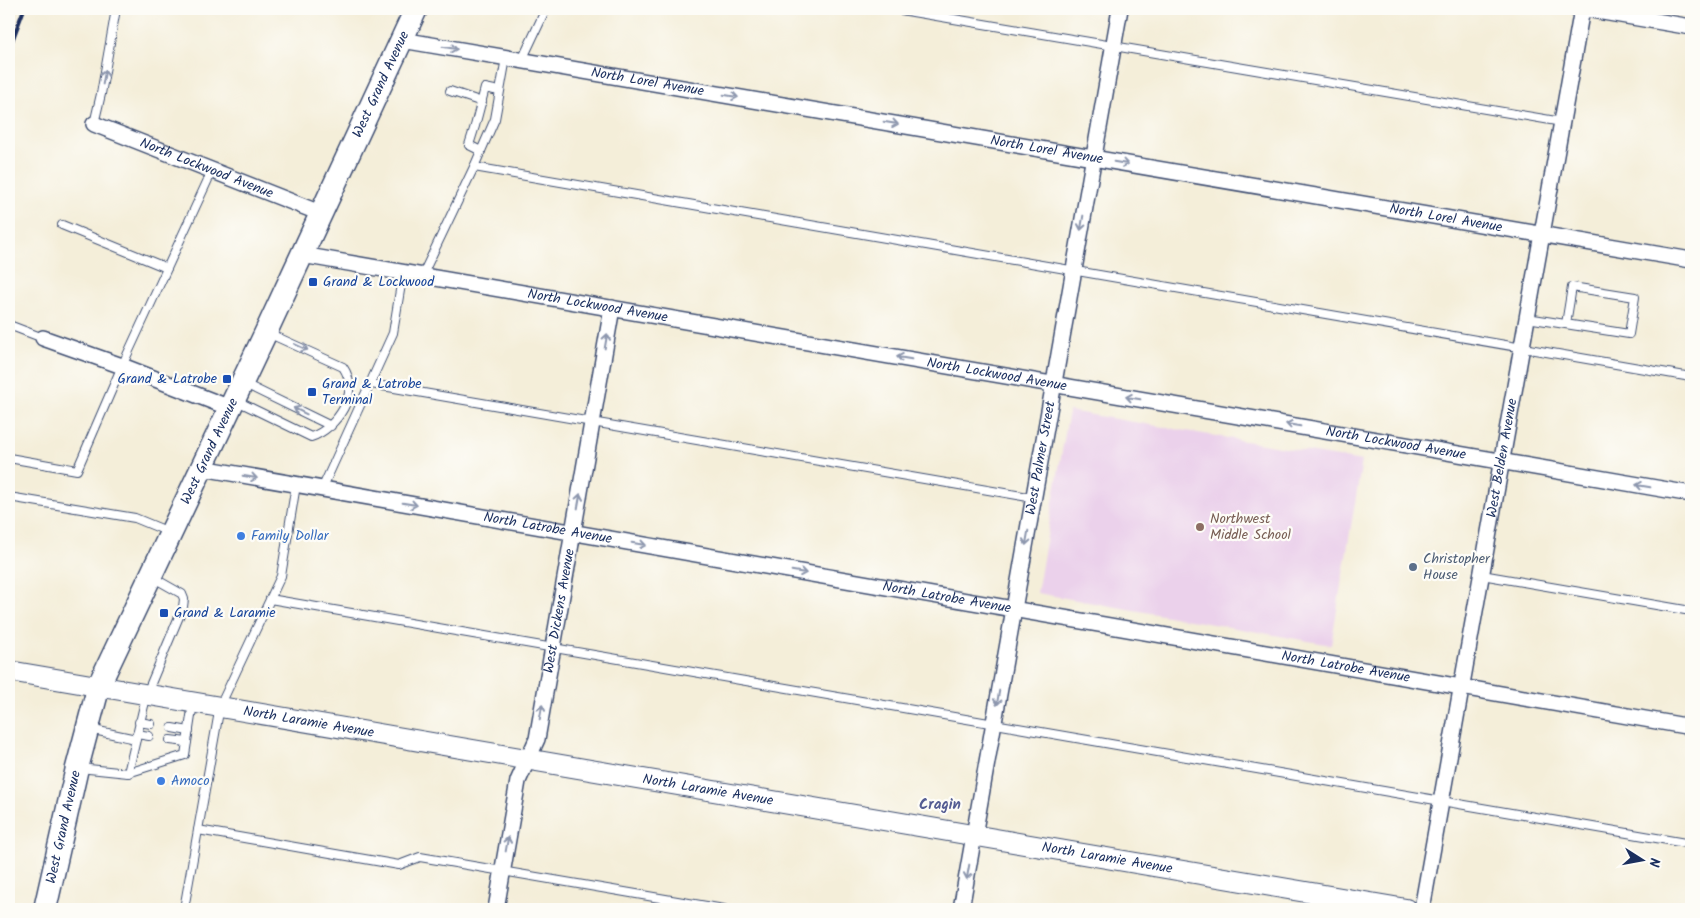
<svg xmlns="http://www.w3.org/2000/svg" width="1700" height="918" font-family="Kalam,sans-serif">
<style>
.built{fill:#ebd1eb}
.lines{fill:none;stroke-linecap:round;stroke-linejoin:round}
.service-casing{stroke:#3c4c70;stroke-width:10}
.minor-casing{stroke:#3c4c70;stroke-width:18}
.tertiary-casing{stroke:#3c4c70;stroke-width:22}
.secondary-casing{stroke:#3c4c70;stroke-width:25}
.service{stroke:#fff;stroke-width:8}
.minor{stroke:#fff;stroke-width:15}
.tertiary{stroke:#fff;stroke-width:20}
.secondary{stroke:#fff;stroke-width:22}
.rail{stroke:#1b2f5e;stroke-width:4}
.oneway{stroke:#8d97ae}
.transit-dot{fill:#1a4fb4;stroke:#fdfcf7;stroke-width:2}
.education-dot{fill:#8d6e63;stroke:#fdfcf7;stroke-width:2}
.shop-dot{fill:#3f7fe0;stroke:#fdfcf7;stroke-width:2}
.service-dot{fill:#5c6f8a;stroke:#fdfcf7;stroke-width:2}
.labels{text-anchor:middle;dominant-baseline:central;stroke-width:4.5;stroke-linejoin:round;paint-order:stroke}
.street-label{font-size:14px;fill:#1b2f5e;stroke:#fdfcf7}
.transit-label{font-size:14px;fill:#164399;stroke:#fdfcf7;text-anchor:start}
.education-label{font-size:14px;fill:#785e54;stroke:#fdfcf7;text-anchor:start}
.shop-label{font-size:14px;fill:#366cbe;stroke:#fdfcf7;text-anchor:start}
.service-label{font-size:14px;fill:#4e5e75;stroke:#fdfcf7;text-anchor:start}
.neighbourhood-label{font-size:15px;font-weight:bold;fill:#555d93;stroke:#fdfcf7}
</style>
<rect width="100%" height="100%" fill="#fdfcf7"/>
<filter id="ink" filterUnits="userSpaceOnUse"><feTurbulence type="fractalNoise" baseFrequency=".02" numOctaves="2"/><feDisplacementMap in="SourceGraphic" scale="10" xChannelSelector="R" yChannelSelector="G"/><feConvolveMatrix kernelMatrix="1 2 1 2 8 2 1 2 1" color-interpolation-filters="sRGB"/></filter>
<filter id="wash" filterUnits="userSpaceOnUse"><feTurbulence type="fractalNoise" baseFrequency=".0096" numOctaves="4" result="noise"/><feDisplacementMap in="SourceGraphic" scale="20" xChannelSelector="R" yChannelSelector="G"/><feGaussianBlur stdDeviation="1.12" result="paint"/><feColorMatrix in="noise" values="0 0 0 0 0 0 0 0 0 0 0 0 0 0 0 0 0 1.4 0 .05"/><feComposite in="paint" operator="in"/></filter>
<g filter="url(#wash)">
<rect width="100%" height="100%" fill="#f4eed9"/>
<polygon class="built" points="1069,411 1362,461 1331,645 1037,593"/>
</g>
<g filter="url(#ink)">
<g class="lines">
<g class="service-casing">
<g id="service">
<polyline points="895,9 1562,122"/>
<polyline points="522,60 546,9"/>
<polyline points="450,91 482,102"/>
<polyline points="94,124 101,94 116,9"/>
<polyline points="481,151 469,145 475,126 485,88 499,91"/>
<polyline points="474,167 1691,377"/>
<polyline points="62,225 167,268"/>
<polyline points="422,276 474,167 495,119 506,58"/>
<polyline points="1527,318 1629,334 1635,297 1572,287 1566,324"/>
<polyline points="9,325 43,338"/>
<polyline points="245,384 331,426"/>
<polyline points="371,384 1034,498"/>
<path d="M 237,401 L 311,437 C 337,428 361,393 343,367 L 268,333"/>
<polyline points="9,458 77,470 122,366 212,171"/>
<polyline points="322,489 393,333 403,272"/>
<polyline points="9,497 135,518 169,532"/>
<polyline points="1482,575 1691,611"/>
<polyline points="270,599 1691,844"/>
<polyline points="139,722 151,724"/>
<polyline points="172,728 189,731"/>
<polyline points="89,729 136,739"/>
<polyline points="137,734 149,736"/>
<polyline points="170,740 187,742"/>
<polyline points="79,768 128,773 185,755 193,703"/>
<polyline points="128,773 147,693 183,607 184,599 182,594 152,577"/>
<polyline points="198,830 399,865 420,857 724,909"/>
<polyline points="184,909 220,706 281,576 296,485"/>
</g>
</g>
<g class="minor-casing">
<g id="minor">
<polyline points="1585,9 1691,27"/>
<path id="s1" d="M 402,40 L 1691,260"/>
<path id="s2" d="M 94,124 L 320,213"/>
<path id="s3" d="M 302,255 L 1691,494"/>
<polyline points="43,338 122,366 230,408"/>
<path id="s4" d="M 202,468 L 1691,727"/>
<path id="s5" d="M 496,909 L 518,781 L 537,739 L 612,308"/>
<path id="s6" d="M 961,909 L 1120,9"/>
<path id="s7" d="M 1422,909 L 1582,9"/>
</g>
</g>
<g class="tertiary-casing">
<g id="tertiary">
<path id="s8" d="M 9,671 L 1406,909"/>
</g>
</g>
<g class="secondary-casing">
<g id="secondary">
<path id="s9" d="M 45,909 L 77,768 L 99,685 L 266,332 L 416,9"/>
</g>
</g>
<use href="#service" class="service"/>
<use href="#minor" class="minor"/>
<use href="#tertiary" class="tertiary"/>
<use href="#secondary" class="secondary"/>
<g class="rail">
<polyline points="9,23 14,9"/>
<polyline points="9,49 24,9"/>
</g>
</g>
<defs><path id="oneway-shaft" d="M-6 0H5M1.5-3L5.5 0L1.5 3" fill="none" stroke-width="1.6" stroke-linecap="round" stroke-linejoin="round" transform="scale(1.25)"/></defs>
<g class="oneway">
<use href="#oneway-shaft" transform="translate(450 48) rotate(10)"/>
<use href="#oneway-shaft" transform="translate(104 77) rotate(-80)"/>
<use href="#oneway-shaft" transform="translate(731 96) rotate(10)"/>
<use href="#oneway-shaft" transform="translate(891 123) rotate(10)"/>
<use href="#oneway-shaft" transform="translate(1121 163) rotate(10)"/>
<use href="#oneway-shaft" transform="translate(1082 223) rotate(100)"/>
<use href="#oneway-shaft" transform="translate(606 341) rotate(-80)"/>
<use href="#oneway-shaft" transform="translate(301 347) rotate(24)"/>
<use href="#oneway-shaft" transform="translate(904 358) rotate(-170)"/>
<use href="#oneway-shaft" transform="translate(1133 398) rotate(-170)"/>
<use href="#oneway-shaft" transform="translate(300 411) rotate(-154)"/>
<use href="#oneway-shaft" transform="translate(1293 425) rotate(-170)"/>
<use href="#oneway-shaft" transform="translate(250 477) rotate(10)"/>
<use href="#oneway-shaft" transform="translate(1643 486) rotate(-170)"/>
<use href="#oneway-shaft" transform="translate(579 501) rotate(-80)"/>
<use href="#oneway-shaft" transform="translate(410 504) rotate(10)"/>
<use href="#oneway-shaft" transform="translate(1027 538) rotate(100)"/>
<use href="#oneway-shaft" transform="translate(639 544) rotate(10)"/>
<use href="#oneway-shaft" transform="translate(799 572) rotate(10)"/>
<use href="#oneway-shaft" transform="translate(998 698) rotate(100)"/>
<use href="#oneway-shaft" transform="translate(541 712) rotate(-80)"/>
<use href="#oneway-shaft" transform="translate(507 844) rotate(-80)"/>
<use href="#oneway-shaft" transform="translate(968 872) rotate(100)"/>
</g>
</g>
<g class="transit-dot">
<rect x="308" y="277" width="10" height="10" rx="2.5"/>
<rect x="222" y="374" width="10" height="10" rx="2.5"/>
<rect x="307" y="387" width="10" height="10" rx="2.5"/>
<rect x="159" y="608" width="10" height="10" rx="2.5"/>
</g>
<circle class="education-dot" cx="1200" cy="527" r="5"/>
<g class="shop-dot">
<circle cx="241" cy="536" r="5"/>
<circle cx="161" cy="781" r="5"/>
</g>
<circle class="service-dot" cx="1413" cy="567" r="5"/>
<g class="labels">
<g class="street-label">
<text stroke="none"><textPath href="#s1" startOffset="249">North Lorel Avenue</textPath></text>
<text stroke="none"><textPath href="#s9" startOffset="894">West Grand Avenue</textPath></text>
<text stroke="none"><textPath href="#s1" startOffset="654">North Lorel Avenue</textPath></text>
<text stroke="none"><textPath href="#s2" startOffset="121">North Lockwood Avenue</textPath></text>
<text stroke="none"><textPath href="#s1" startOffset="1059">North Lorel Avenue</textPath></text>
<text stroke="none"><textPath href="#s3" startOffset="300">North Lockwood Avenue</textPath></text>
<text stroke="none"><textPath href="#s3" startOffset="705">North Lockwood Avenue</textPath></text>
<text stroke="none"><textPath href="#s3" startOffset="1110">North Lockwood Avenue</textPath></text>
<text stroke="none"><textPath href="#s9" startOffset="489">West Grand Avenue</textPath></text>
<text stroke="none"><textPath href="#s6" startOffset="458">West Palmer Street</textPath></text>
<text stroke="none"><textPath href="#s7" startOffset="458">West Belden Avenue</textPath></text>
<text stroke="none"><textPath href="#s4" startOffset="351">North Latrobe Avenue</textPath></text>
<text stroke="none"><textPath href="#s4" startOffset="756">North Latrobe Avenue</textPath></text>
<text stroke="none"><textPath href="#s5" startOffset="306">West Dickens Avenue</textPath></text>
<text stroke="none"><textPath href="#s4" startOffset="1161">North Latrobe Avenue</textPath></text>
<text stroke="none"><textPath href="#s8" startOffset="304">North Laramie Avenue</textPath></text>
<text stroke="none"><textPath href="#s8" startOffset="709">North Laramie Avenue</textPath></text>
<text stroke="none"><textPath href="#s9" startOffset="84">West Grand Avenue</textPath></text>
<text stroke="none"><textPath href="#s8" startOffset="1114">North Laramie Avenue</textPath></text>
</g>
<g class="transit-label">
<text x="323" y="282">Grand &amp; Lockwood</text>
<text x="217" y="379" text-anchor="end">Grand &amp; Latrobe</text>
<text x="322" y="384">Grand &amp; Latrobe<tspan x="322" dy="16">Terminal</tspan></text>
<text x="174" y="613">Grand &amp; Laramie</text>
</g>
<g class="education-label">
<text x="1210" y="519">Northwest<tspan x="1210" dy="16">Middle School</tspan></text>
</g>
<g class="shop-label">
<text x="251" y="536">Family Dollar</text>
<text x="171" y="781">Amoco</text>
</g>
<g class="service-label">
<text x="1423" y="559">Christopher<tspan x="1423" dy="16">House</tspan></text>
</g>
<g class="neighbourhood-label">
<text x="940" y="805">Cragin</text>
</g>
</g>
<rect width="1700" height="918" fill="none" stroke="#fdfcf7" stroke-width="30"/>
<g transform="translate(1642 860) rotate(101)" stroke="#fdfcf7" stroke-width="4" paint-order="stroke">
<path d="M0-4L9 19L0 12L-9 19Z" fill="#1b2f5e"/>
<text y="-8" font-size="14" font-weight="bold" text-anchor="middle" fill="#1b2f5e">N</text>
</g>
</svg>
